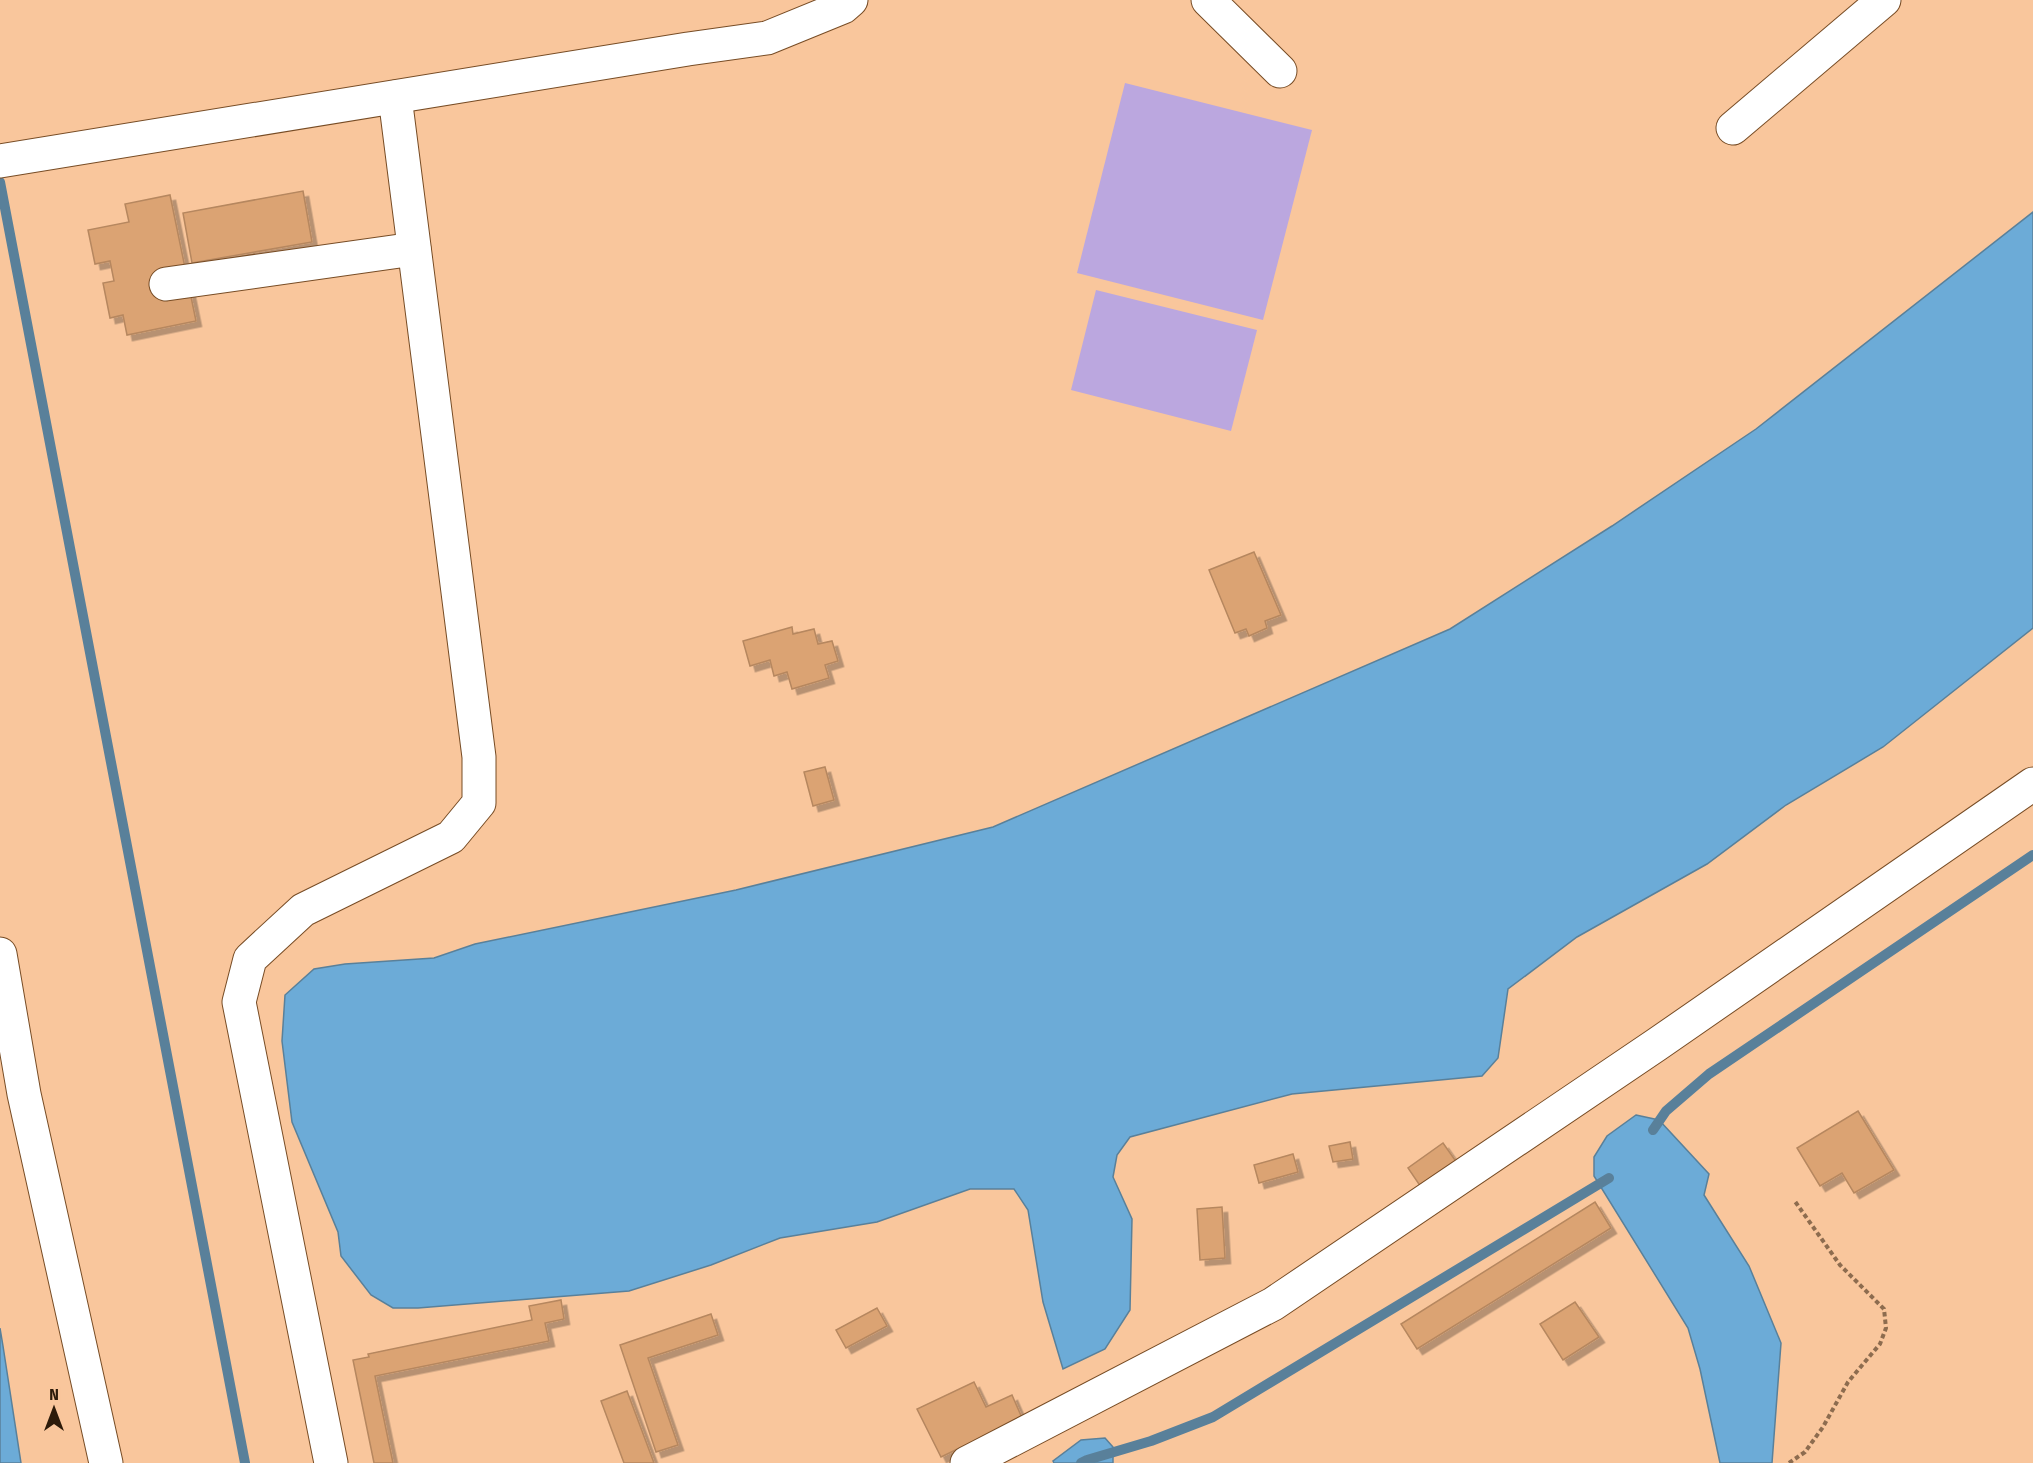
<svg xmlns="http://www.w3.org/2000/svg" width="2033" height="1463" font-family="'Fira Sans Condensed',sans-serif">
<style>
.green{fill:#bba7df}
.water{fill:#6cabd7;stroke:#59809a;stroke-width:1.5}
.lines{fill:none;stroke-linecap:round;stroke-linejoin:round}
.stream{stroke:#59809a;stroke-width:10}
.building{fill:#dba373;stroke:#b6875f;stroke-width:1.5;filter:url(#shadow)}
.minor-casing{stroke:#774c25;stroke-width:35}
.path{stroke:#8d6c4f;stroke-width:4;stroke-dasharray:4.5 3;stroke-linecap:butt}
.minor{stroke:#fff;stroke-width:33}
</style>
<defs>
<filter id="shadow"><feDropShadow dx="5.5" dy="5.5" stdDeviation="0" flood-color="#0004"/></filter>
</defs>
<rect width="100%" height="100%" fill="#f9c69c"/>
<g class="green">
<polygon points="1125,83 1312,130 1263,320 1077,273"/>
<polygon points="1096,290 1257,330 1231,431 1071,390"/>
</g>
<g class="water">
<polygon points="2033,212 2033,628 1883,747 1786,805 1707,864 1577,937 1508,989 1498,1058 1482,1076 1292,1094 1130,1137 1117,1155 1113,1177 1132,1219 1130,1310 1105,1349 1063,1369 1043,1302 1028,1210 1014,1189 970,1189 877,1222 780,1238 711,1265 629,1291 418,1308 393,1308 371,1295 341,1256 338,1232 292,1122 282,1041 285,995 314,969 345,964 434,958 475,944 736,890 993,827 1450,629 1612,526 1756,429"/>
<polygon points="1636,1115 1659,1120 1709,1174 1704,1195 1749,1266 1781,1343 1772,1463 1720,1463 1700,1369 1688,1328 1594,1176 1594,1157 1607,1136"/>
<polygon points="0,1328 3,1346 21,1463 0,1463"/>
<polygon points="1105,1438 1113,1447 1113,1463 1054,1463 1053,1461 1081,1440"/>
</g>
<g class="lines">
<g class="stream">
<polyline points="0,182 245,1463"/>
<polyline points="1653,1130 1666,1111 1709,1074 2033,855"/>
<polyline points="1081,1463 1087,1460 1151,1441 1213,1417 1609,1178"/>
</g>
</g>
<g class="building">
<polygon points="303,191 312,242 192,263 183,213"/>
<polygon points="170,195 196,321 127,335 123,315 110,318 103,283 114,281 110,261 95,264 88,230 129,222 125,204"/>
<polygon points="1254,552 1281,615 1265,621 1267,628 1249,636 1246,629 1235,633 1209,570"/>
<polygon points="792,627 793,634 814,629 818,644 832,641 838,661 825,665 829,678 792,689 787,672 774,676 770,660 750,666 743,641"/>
<polygon points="825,767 834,800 813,806 804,772"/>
<polygon points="1858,1111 1894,1170 1854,1193 1842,1173 1820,1186 1797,1148"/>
<polygon points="1350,1142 1353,1159 1333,1162 1329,1146"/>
<polygon points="1443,1143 1462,1170 1427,1196 1408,1168"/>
<polygon points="1293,1154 1298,1172 1259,1183 1254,1165"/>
<polygon points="1595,1202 1611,1228 1417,1349 1401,1324"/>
<polygon points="1222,1207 1225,1258 1200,1260 1197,1209"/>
<polygon points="561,1300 564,1319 545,1323 549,1341 375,1376 393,1463 374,1463 353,1360 369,1357 368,1354 532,1320 529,1306"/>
<polygon points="1575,1302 1599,1337 1563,1360 1540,1324"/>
<polygon points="877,1308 887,1326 846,1348 836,1330"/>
<polygon points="711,1314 718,1335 648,1358 678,1445 656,1452 620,1345"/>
<polygon points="974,1382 986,1407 1012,1395 1022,1418 941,1457 917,1409"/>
<polygon points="627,1391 654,1463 624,1463 601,1401"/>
</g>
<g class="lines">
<g class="minor-casing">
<g id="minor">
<polyline points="1208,0 1280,71"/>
<polyline points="1733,128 1884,0"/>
<polyline points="0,161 688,49 767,38 843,7 851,0"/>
<polyline points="166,284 414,249"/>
<polyline points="0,954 24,1094 106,1463"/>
<polyline points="331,1463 239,1002 250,959 303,910 451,837 479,803 479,757 395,97"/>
<polyline points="967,1463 1273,1304 1656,1045 2033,784"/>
</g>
</g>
<polyline class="path" points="1789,1463 1805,1452 1823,1427 1848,1382 1880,1344 1886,1328 1884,1309 1840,1265 1794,1200"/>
<use href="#minor" class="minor"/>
</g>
<g transform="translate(54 1409)" stroke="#f9c69c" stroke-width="4.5" paint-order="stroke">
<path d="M0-4.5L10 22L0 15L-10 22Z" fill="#2d1b0a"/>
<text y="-9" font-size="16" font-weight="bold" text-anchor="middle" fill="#2d1b0a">N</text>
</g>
</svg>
